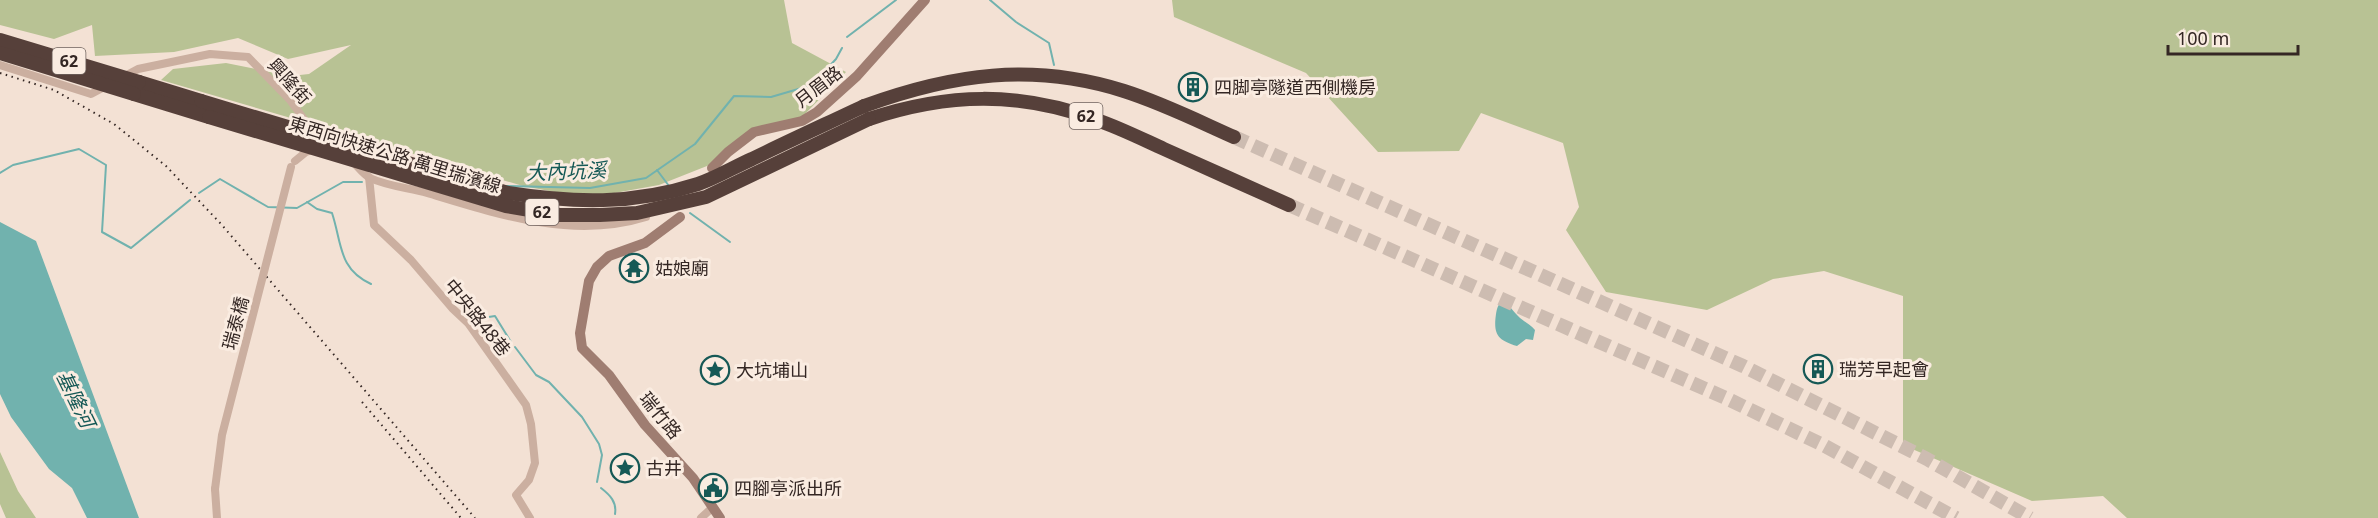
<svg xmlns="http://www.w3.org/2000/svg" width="2378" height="518" font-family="'Noto Sans','Noto Sans TC',sans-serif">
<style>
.green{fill:#b8c294}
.water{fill:#71b2ae}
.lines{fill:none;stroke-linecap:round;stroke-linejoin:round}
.stream{stroke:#71b2ae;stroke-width:2}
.highway-tunnel{stroke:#cdbcb1;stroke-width:14;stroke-dasharray:14 7;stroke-linecap:butt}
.street{stroke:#cbafa0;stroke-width:8}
.secondary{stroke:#9f7d71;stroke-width:10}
.highway{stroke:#56403a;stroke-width:14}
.rail{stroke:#342724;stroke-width:2;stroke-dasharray:1.5 4.5;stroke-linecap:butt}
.street-bridge{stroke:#cbafa0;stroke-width:8}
.highway-bridge{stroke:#56403a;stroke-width:14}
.labels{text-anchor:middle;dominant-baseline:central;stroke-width:6;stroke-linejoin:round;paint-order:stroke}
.shield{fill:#faece1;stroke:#6f625d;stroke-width:1.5}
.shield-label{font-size:16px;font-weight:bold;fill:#342724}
.street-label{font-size:18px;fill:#342724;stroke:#faece1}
.poi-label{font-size:18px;fill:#342724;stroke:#faece1;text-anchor:start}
.water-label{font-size:20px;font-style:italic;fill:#165956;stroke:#faece1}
</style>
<rect width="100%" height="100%" fill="#f3e1d4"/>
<g class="green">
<polygon points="0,0 784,0 792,43 846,72 802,117 753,128 712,164 659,185 609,194 576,196 523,186 161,80 173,69 226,63 291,76 309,74 351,45 288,59 238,38 174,52 95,56 92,25 54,39 0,25"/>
<polygon points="1172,0 2378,0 2378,518 2127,518 2103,496 2032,501 1903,445 1903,296 1824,271 1773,279 1707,310 1606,292 1566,230 1579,207 1563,143 1481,113 1459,151 1378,152 1306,73 1174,17"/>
<polygon points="0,452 18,491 36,518 6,518 0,504"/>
</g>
<g class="water">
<polygon points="0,222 36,241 139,518 87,518 72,488 49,469 11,417 0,394"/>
<path d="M 1502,301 C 1510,305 1512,310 1518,316 C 1524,322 1530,324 1535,330 L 1533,340 L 1526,339 L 1517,346 C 1498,340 1493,335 1496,314 C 1497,308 1498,305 1502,301 Z"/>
</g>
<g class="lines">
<g class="stream">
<polyline points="990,0 1016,22 1049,43 1054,65"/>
<polyline points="847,37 896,0"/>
<polyline points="657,170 669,186"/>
<polyline points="0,173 13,165 79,149 106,165 102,232 131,248 190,200"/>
<polyline points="506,186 590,188 646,178 695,144 734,96 771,97 812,85 836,59 842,48"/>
<polyline points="199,193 220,179 268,207 297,208 343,182 362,182"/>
<path d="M 307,202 L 317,209 L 332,213 C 342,243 338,269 371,284"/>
<polyline points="690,213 730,242"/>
<polyline points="476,319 495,316 511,342"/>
<polyline points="515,347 536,375 549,382 582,417 599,444 602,455 597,482"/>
<path d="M 601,488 C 610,495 617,502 615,514"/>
</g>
<g class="highway-tunnel">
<polyline points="1234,137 1743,366 1927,459 2030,518"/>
<polyline points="1289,205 1728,399 1823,445 1956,518"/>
</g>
<g class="street">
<polyline points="0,65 91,94 106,86"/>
<polyline points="125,76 138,69 210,54 248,57 290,100 306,122 319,133"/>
<polyline points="295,161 306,152 314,149"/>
<path d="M 353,162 C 358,167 364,175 370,178 C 387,186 409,188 427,193 C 497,214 573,240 646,217"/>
<polyline points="369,177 374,225 411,260 452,308 468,323 526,405 531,424 535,463 529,480 516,495 530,518"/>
<polyline points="215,489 217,518"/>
<polyline points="701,518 713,507"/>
</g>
<g class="secondary">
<polyline points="712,168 728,152 754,132 802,121 817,112 857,76 925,0"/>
<polyline points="680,217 645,243 609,256 597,267 589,281 580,333 582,348 609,375 645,425 693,478 720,518"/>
</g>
<g class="highway">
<polyline points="139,82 201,101"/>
<polyline points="134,94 209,117"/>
<path d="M 864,106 C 952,74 1032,62 1124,91 C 1162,103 1198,121 1234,137"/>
<path d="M 869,119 C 947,93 1019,91 1097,120 C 1120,128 1142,139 1164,149 C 1206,168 1247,186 1289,205"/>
</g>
<g class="rail">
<polyline points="0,73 54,90 114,124 166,166 221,224 475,518"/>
<polyline points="362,402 461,518"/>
</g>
<polyline class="street-bridge" points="215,489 222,435 291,167"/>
<g class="highway-bridge">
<polyline points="0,40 139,82"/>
<polyline points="0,53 134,94"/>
<path d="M 201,101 L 508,193 C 573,203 633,205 698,184 C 716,178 734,167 752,159 C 789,141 826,124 864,106"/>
<polyline points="209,117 506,206 559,215 600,215 637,213 706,197 869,119"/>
</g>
</g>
<defs>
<g id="building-ring" transform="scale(1.5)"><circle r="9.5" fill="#faece1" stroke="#165956" stroke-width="1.5"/><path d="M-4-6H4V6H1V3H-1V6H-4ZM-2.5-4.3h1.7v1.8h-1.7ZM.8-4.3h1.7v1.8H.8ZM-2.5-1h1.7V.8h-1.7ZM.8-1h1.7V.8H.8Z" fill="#165956"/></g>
<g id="temple-ring" transform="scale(1.5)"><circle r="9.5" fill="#faece1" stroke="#165956" stroke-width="1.5"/><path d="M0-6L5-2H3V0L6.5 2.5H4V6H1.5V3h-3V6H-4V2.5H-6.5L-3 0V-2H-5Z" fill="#165956"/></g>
<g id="sight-ring" transform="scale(1.5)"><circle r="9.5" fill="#faece1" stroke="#165956" stroke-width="1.5"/><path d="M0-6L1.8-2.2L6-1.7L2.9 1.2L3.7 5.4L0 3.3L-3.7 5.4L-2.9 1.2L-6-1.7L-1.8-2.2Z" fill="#165956"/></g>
<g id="civic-ring" transform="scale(1.5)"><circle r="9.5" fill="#faece1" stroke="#165956" stroke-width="1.5"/><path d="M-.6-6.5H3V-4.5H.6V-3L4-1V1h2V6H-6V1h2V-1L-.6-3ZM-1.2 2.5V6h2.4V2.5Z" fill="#165956"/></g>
</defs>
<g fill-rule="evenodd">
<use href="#building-ring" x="1193" y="87"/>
<use href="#temple-ring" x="634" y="268"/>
<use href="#building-ring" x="1818" y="369"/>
<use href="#sight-ring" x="715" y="370"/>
<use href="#sight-ring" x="625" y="468"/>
<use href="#civic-ring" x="713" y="488"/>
</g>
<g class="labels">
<g class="shield">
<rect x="52.5" y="48" width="33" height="26" rx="4.5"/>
<rect x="1069.5" y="103" width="33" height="26" rx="4.5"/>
<rect x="525.5" y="199" width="33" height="26" rx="4.5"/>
</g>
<g class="shield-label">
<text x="69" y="61">62</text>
<text x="1086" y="116">62</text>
<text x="542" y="212">62</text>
</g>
<g class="street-label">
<text transform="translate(290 81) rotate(48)">興隆街</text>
<text transform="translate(818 86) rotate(-38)">月眉路</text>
<text transform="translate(395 154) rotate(17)">東西向快速公路 萬里瑞濱線</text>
<text transform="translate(478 317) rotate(51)">中央路48巷</text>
<text transform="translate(235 323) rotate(-75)">瑞泰橋</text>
<text transform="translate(661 415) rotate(51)">瑞竹路</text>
</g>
<g class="poi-label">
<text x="1214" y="87">四脚亭隧道西側機房</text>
<text x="655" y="268">姑娘廟</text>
<text x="1839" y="369">瑞芳早起會</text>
<text x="736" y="370">大坑埔山</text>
<text x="646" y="468">古井</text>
<text x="734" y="488">四腳亭派出所</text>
</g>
<g class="water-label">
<text transform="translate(566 171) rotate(-2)">大內坑溪</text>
<text transform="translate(76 399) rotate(64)">基隆河</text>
</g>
</g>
<path d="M2168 45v9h130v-9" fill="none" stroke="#342724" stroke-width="3"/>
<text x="2177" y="45" font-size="18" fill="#342724" stroke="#faece1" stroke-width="4.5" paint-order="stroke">100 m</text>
</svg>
